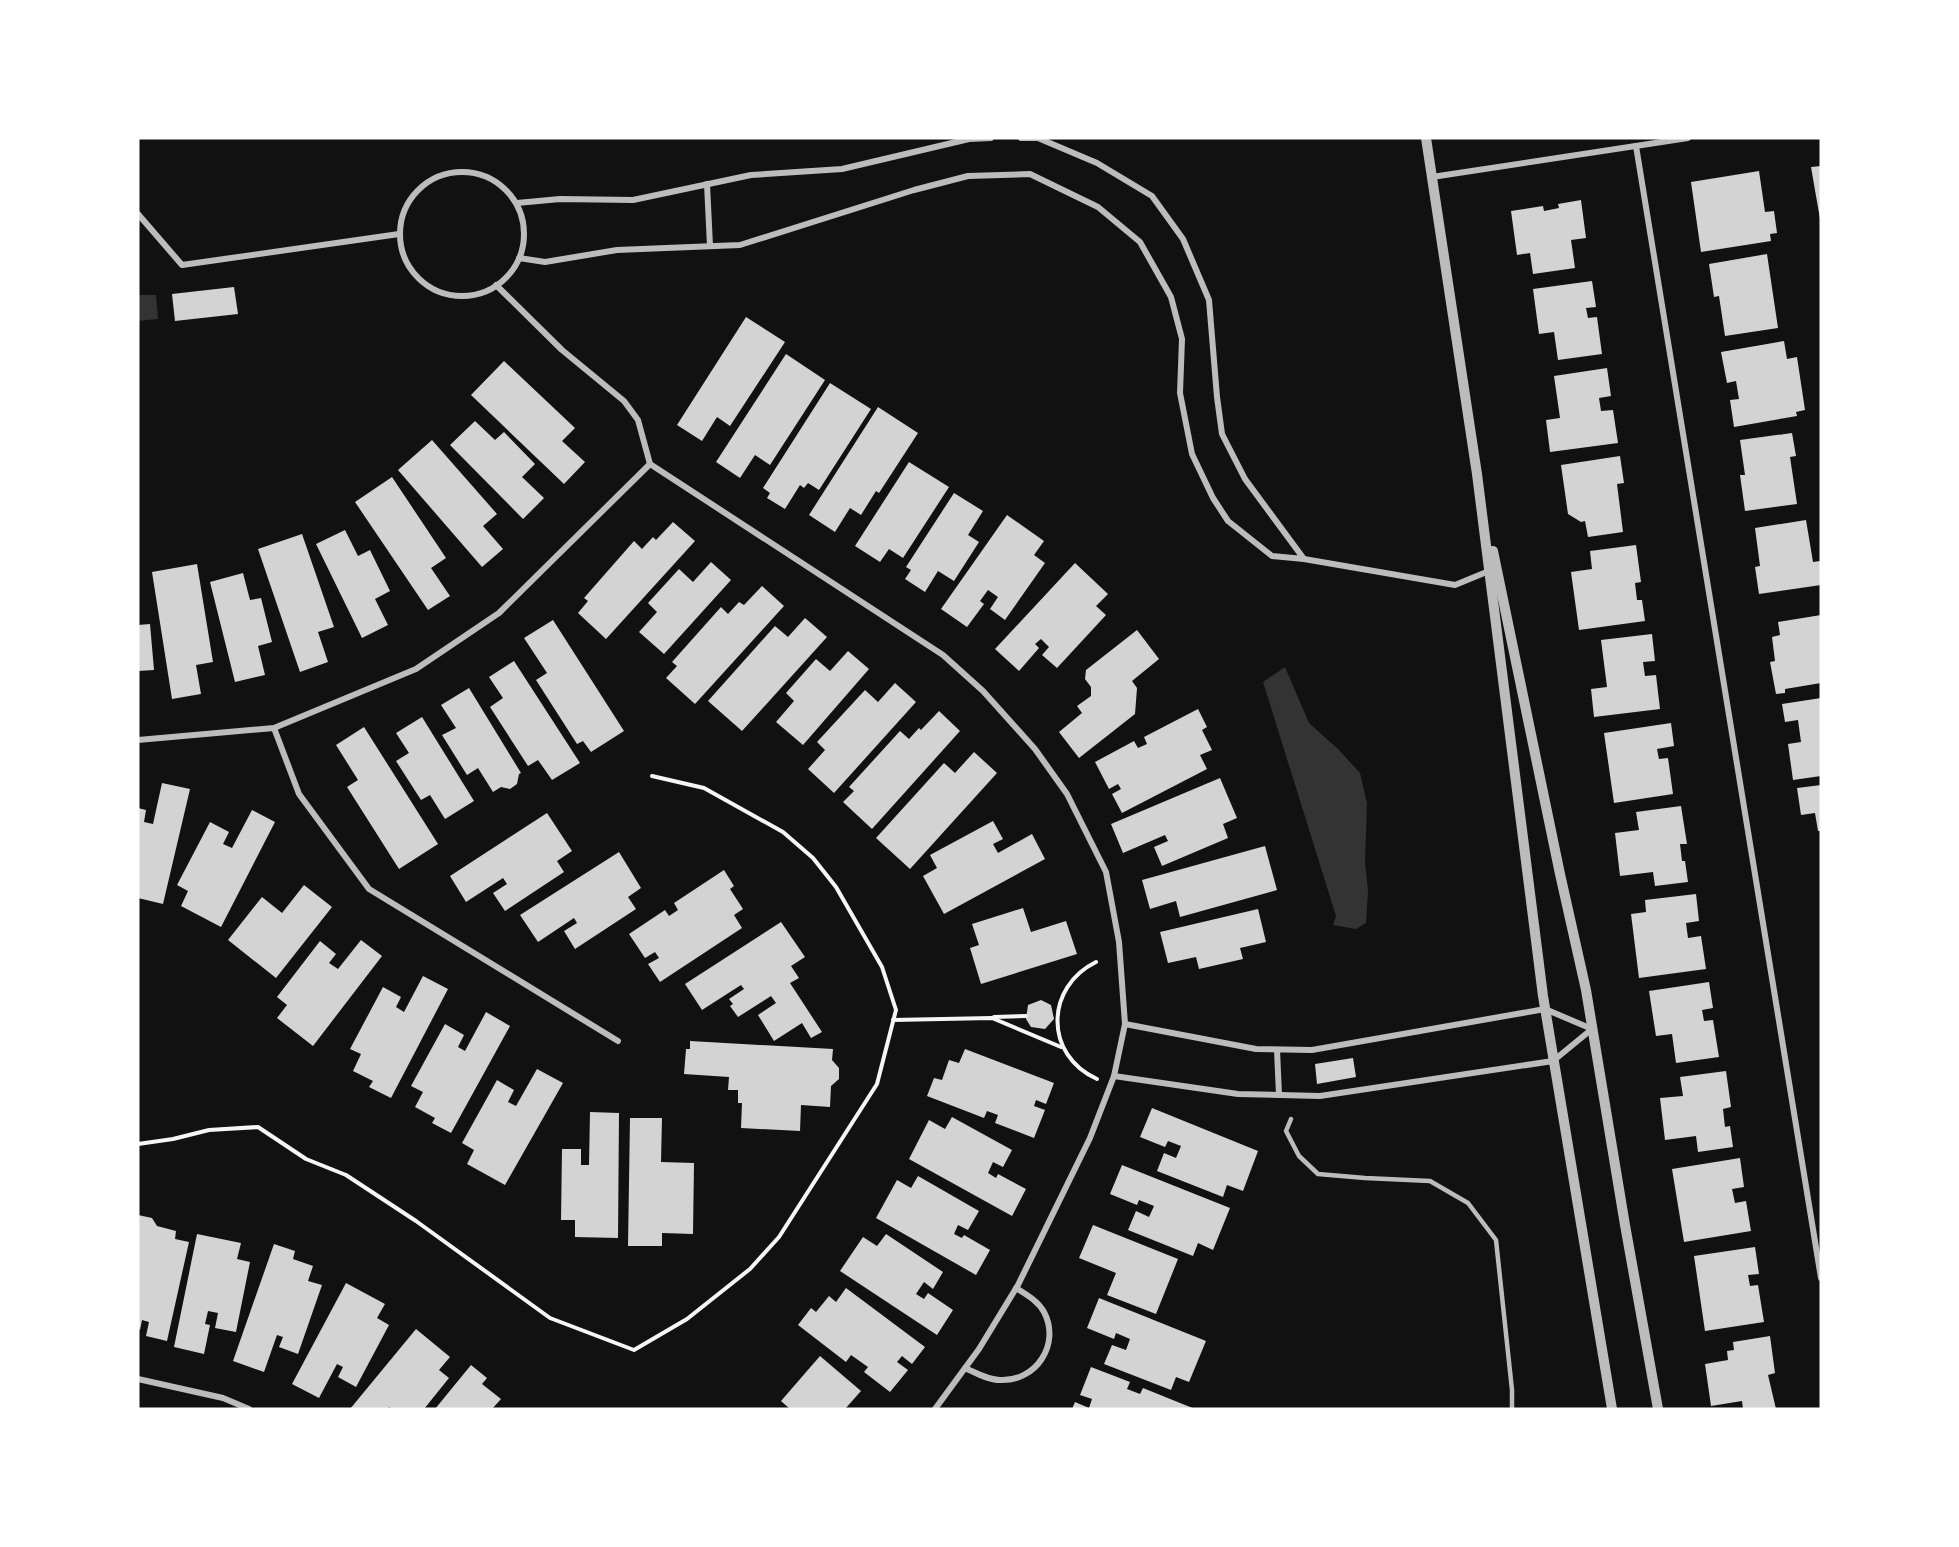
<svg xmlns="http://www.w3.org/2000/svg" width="1959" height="1547" font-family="'Fira Sans Condensed',sans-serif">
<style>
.water{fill:#333}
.building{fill:#d3d3d3}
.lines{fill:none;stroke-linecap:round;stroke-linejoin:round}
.path{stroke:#f5f5f5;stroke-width:4}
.service{stroke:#bcbcbc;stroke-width:4.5}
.minor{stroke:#bcbcbc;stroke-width:6}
.tertiary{stroke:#bcbcbc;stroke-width:10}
</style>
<rect width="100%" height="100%" fill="#111"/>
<g class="water">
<polygon points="138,295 156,295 158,319 138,321"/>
<polygon points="1285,667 1309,723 1338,749 1360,773 1367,803 1365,862 1368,891 1366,923 1356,929 1333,925 1336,916 1263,682"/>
</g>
<g class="building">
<polygon points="1821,166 1821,219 1820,219 1811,167"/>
<polygon points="1759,171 1765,212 1774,211 1777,233 1770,234 1771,241 1701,252 1691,182"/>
<polygon points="1581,200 1586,238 1571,240 1575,268 1533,274 1530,253 1517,255 1511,211 1543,206 1544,211 1559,208 1558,204"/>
<polygon points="1767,254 1778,328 1725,336 1719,296 1714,297 1709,264"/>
<polygon points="1592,281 1596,307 1586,308 1588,318 1597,317 1602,354 1558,360 1554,332 1539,334 1533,289"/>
<polygon points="234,287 238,314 175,321 172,294"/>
<polygon points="746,317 785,342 730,426 717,417 702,441 677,425"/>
<polygon points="1784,341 1787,359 1797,357 1805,410 1796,412 1797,416 1734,427 1730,400 1739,399 1736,381 1727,383 1721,352"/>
<polygon points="786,354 825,380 770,465 755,455 740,478 716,462"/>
<polygon points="504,361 575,428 562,441 585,462 564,484 471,395"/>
<polygon points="1607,368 1611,396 1599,398 1601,411 1613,410 1618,443 1550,452 1546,420 1560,418 1554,376"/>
<polygon points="830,383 871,409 819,490 808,483 804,488 800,485 785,509 767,498 770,493 763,488"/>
<polygon points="878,407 918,433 879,493 876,491 861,515 850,508 835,532 809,515"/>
<polygon points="475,421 495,440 504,432 535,464 522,477 544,498 523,519 450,445"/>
<polygon points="1792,433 1796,456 1790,457 1797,504 1745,511 1740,475 1745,475 1740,440"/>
<polygon points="432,440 497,514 483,526 503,549 482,567 398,470"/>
<polygon points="1620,456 1624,483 1617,484 1623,532 1588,537 1585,521 1581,522 1568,514 1561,465"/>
<polygon points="909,462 949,487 903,558 889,549 880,562 855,546"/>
<polygon points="392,477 446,558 431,568 450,596 428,610 355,502"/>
<polygon points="954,493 983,511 968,535 979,542 954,581 938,571 925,592 905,579 911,570 906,567"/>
<polygon points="1007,515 1044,541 1034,555 1045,563 1005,620 990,609 998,597 988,590 980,601 984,604 967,627 941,609"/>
<polygon points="1806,520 1813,562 1820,561 1821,585 1759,594 1755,567 1760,566 1755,528"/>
<polygon points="673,522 695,541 606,639 578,613 588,601 584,598 634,541 642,549 653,537 656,540"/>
<polygon points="345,530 358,556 370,550 390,591 375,599 388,625 362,638 316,544"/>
<polygon points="302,534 334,627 318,632 328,662 300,672 258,549"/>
<polygon points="1636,545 1641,582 1635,583 1637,600 1642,600 1645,621 1579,630 1571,572 1592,569 1590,551"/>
<polygon points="711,562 731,580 664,654 639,632 657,612 648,603 679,569 693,582"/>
<polygon points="1075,563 1108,594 1096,606 1106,615 1057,668 1042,655 1049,647 1041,639 1035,644 1039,648 1019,671 995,649"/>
<polygon points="197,564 213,662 196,665 201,694 172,699 152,572"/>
<polygon points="243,573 250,600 261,598 272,642 258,646 265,675 235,682 210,582"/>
<polygon points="762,586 784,606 695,704 666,678 677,666 672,662 721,607 728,614 739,602 744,605"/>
<polygon points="1821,615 1821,683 1785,689 1785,693 1776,694 1770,662 1775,661 1772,637 1780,635 1778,622"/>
<polygon points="805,618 827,637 742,731 708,701 775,626 788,637"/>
<polygon points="553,620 624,731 591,752 583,741 577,744 536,680 547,673 524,638"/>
<polygon points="150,624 154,670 138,671 138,625"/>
<polygon points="1137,630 1159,659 1132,681 1137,688 1135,714 1079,758 1059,732 1082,713 1077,706 1091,696 1091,687 1085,679 1086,670"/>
<polygon points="1652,634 1655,661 1643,662 1645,676 1656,675 1660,709 1594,717 1591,689 1607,687 1601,640"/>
<polygon points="848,651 869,669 803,745 776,722 794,701 786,693 816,659 830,671"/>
<polygon points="514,661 580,763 552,780 538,760 528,766 490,707 503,698 489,677"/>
<polygon points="895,683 916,702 834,793 808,769 825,750 817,742 865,690 878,702"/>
<polygon points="469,688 521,773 519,774 517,784 510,789 501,787 493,792 478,768 467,775 442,735 456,728 441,705"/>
<polygon points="1821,698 1821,776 1793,780 1788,744 1801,742 1798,720 1785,722 1782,704"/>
<polygon points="1198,709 1207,727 1202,730 1212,750 1200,755 1207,769 1122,813 1112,794 1121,789 1118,784 1109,789 1095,762 1134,741 1138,748 1147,744 1144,737"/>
<polygon points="939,711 960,731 872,829 843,802 854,791 849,787 900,731 909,739 919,728 921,730"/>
<polygon points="422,717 474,801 445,819 430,795 421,800 396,761 409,753 396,733"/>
<polygon points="1671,723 1674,746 1657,749 1659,759 1668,758 1673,794 1614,803 1604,733"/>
<polygon points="364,727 438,844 399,869 347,787 358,780 336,745"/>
<polygon points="974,752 997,773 910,869 876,838 944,763 955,773"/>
<polygon points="1220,778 1237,818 1223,824 1228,838 1162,866 1154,847 1168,841 1165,835 1123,853 1111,824"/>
<polygon points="162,783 190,789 163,904 138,898 138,808 146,810 144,822 153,824"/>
<polygon points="1821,785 1821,831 1818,831 1815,813 1801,815 1797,788"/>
<polygon points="1681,806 1687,844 1680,844 1682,861 1685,861 1688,882 1655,886 1653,872 1620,876 1615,833 1639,830 1636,812"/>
<polygon points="252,810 275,822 221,927 181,906 188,891 177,885 210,822 229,832 223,844 232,848"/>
<polygon points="547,813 572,851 557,861 564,872 505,911 493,893 507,884 503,878 466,902 450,876"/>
<polygon points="993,821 1003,839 993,844 998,853 1032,834 1045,859 944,914 923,876 937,868 930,855"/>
<polygon points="1265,846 1277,890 1180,917 1176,901 1150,909 1142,880"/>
<polygon points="619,852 641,888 628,897 636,909 575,949 564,931 577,923 574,918 538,942 520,915"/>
<polygon points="724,870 734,886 730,889 743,909 734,915 742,928 660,982 648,964 659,958 655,952 645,958 629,934 665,910 669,916 678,910 674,903"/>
<polygon points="304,885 332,907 276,978 228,940 262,897 282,913"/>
<polygon points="1696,894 1699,921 1686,923 1688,938 1701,936 1706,969 1639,978 1631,914 1646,912 1645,900"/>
<polygon points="1023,908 1031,932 1066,921 1077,954 981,984 970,948 979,945 972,924"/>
<polygon points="1258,909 1266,942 1240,948 1243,959 1199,969 1196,957 1168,963 1160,932"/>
<polygon points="781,922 805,957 791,966 799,978 790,983 822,1032 811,1038 802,1023 774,1041 758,1015 776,1003 771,996 738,1017 730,1006 733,1004 729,999 744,989 741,985 702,1010 685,984"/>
<polygon points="361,940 382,956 313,1046 277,1018 287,1005 277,997 320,941 336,954 329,963 338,969"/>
<polygon points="423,976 448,989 391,1098 369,1087 373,1081 353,1071 361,1054 350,1049 383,987 401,997 396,1007 404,1012"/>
<polygon points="1709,982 1713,1008 1702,1010 1704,1021 1713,1020 1719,1057 1676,1063 1672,1034 1656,1036 1649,991"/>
<polygon points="1041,1000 1051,1005 1054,1019 1045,1029 1031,1027 1026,1019 1028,1005"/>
<polygon points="486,1012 510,1026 451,1133 432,1123 435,1118 415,1107 423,1092 411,1086 445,1024 464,1035 458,1047 465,1051"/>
<polygon points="690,1041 833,1049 832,1060 839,1068 839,1079 831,1086 830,1107 801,1105 800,1131 741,1128 742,1103 738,1103 738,1090 728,1090 729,1077 684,1074 686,1049 690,1049"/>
<polygon points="965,1049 1054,1083 1046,1104 1036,1100 1034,1106 1045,1110 1034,1138 995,1123 998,1115 987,1111 984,1118 927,1096 934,1078 942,1080 949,1060 959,1063"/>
<polygon points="1353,1058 1356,1077 1317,1084 1315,1064"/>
<polygon points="537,1069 563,1083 505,1185 467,1164 474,1150 462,1143 497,1080 514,1090 508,1102 516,1106"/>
<polygon points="1726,1071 1731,1107 1723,1109 1725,1127 1730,1126 1733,1147 1698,1152 1696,1136 1665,1140 1660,1098 1683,1096 1680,1077"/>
<polygon points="1152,1108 1258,1151 1243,1191 1227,1185 1223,1197 1157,1171 1164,1153 1176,1158 1181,1146 1168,1141 1165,1147 1140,1137"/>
<polygon points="590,1112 619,1113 618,1238 575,1237 575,1220 561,1220 562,1149 581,1149 581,1165 589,1165"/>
<polygon points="952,1117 1012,1150 1003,1167 993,1162 988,1173 996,1178 998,1174 1026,1189 1012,1216 909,1159 929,1120 945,1129"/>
<polygon points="630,1118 662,1118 661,1162 694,1163 693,1234 662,1233 662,1246 628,1246"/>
<polygon points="1740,1158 1744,1187 1732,1189 1735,1203 1746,1201 1751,1231 1684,1242 1672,1169"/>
<polygon points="1122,1165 1230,1208 1213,1250 1198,1243 1193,1256 1128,1230 1136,1211 1149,1217 1154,1206 1139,1200 1137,1205 1110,1194"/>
<polygon points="918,1176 979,1211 968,1230 958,1225 954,1234 962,1238 964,1235 990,1250 976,1275 876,1218 897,1180 911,1188"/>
<polygon points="138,1215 152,1218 157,1226 176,1231 175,1239 189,1242 167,1341 146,1336 149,1322 142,1320 140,1330 138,1329"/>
<polygon points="1093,1225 1178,1259 1156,1314 1107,1295 1116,1273 1079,1258"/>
<polygon points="197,1234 241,1243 237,1259 250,1262 236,1332 215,1328 218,1313 208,1311 205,1324 210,1325 204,1354 174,1347"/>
<polygon points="886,1234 943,1272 933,1289 924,1282 916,1294 924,1299 928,1293 953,1310 937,1335 840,1271 863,1237 877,1246"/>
<polygon points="274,1244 295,1251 293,1259 313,1266 308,1281 322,1285 298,1354 279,1347 283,1337 277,1335 264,1372 233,1361"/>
<polygon points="1755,1247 1759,1274 1748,1275 1750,1286 1758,1285 1764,1322 1705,1331 1694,1256"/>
<polygon points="346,1283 385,1304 377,1318 389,1325 356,1387 338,1377 343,1367 337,1364 319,1398 292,1384"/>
<polygon points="846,1288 925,1347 912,1364 902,1356 897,1362 908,1370 890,1392 864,1372 868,1367 851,1355 846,1362 798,1325 811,1308 816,1312 829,1296 836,1302"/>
<polygon points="1099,1298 1206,1341 1189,1382 1176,1377 1171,1390 1104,1364 1112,1345 1126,1350 1130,1339 1116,1333 1114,1339 1087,1328"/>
<polygon points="416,1329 450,1357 439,1370 449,1378 424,1409 392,1409 389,1407 388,1409 350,1409"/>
<polygon points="1770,1336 1775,1373 1768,1375 1776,1409 1743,1409 1742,1401 1711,1406 1705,1364 1728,1360 1727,1351 1734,1350 1733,1342"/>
<polygon points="820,1356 861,1391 845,1409 790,1409 781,1401"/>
<polygon points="471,1365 487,1378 482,1384 501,1399 492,1409 435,1409"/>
<polygon points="1091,1367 1130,1382 1127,1389 1140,1394 1143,1388 1195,1409 1072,1409 1075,1402 1089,1408 1092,1399 1080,1395"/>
</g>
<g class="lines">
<g class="path">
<path d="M 1096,962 C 1045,987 1044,1055 1097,1079"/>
<polyline points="994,1017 1026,1016"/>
<polyline points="893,1020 992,1018 1061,1047"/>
<polyline points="138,1144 173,1139 209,1130 258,1127 306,1159 346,1175 416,1221 550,1318 634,1350 687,1319 750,1269 779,1237 877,1084 896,1010 882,967 836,887 813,858 783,832 704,788 652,776"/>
</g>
<polyline class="service" points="1291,1119 1286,1131 1299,1156 1318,1174 1365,1178 1430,1181 1468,1203 1496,1240 1512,1390 1512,1409"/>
<g class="minor">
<polyline points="1636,146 1821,1278"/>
<circle cx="462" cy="234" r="62"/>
<polyline points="1432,177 1688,138"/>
<polyline points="707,184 710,246"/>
<polyline points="517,203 560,199 633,200 751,175 842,169 969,139 991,138"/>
<polyline points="138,214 182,265 399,234"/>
<polyline points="519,258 545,262 617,250 740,245 914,190 968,176 1030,174 1098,207 1140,242 1171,297 1182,339 1180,393 1192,454 1213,498 1228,521 1272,556 1304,559 1245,479 1222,434 1217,397 1209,300 1183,239 1152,196 1097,163 1038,138 1021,138"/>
<polyline points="496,285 562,350 624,401 638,420 650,464"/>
<polyline points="650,464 943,655 983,691 1035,749 1067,794 1106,872 1119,942 1125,1024 1114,1076 1090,1138 1018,1285 979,1349 935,1409"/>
<polyline points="1304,559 1455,585 1489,571"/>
<polyline points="274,728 299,794 369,889 618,1041"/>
<polyline points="138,740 274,728 416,669 499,613 650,464"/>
<polyline points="1277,1050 1279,1095"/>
<polyline points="1114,1076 1238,1094 1320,1096 1553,1061 1592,1029 1545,1009 1312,1050 1256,1049 1125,1024"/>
<path d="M 965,1368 C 976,1373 988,1380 1000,1380 C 1036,1382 1061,1344 1044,1312 C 1038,1301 1027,1295 1016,1288"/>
<polyline points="138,1379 223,1398 249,1409"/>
</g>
<g class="tertiary">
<polyline points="1426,138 1477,474 1543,996 1612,1409"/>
<polyline points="1493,551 1560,874 1586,990 1625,1225 1658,1409"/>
</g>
</g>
<rect width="1959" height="1547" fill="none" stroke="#ffffff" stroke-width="279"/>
</svg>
